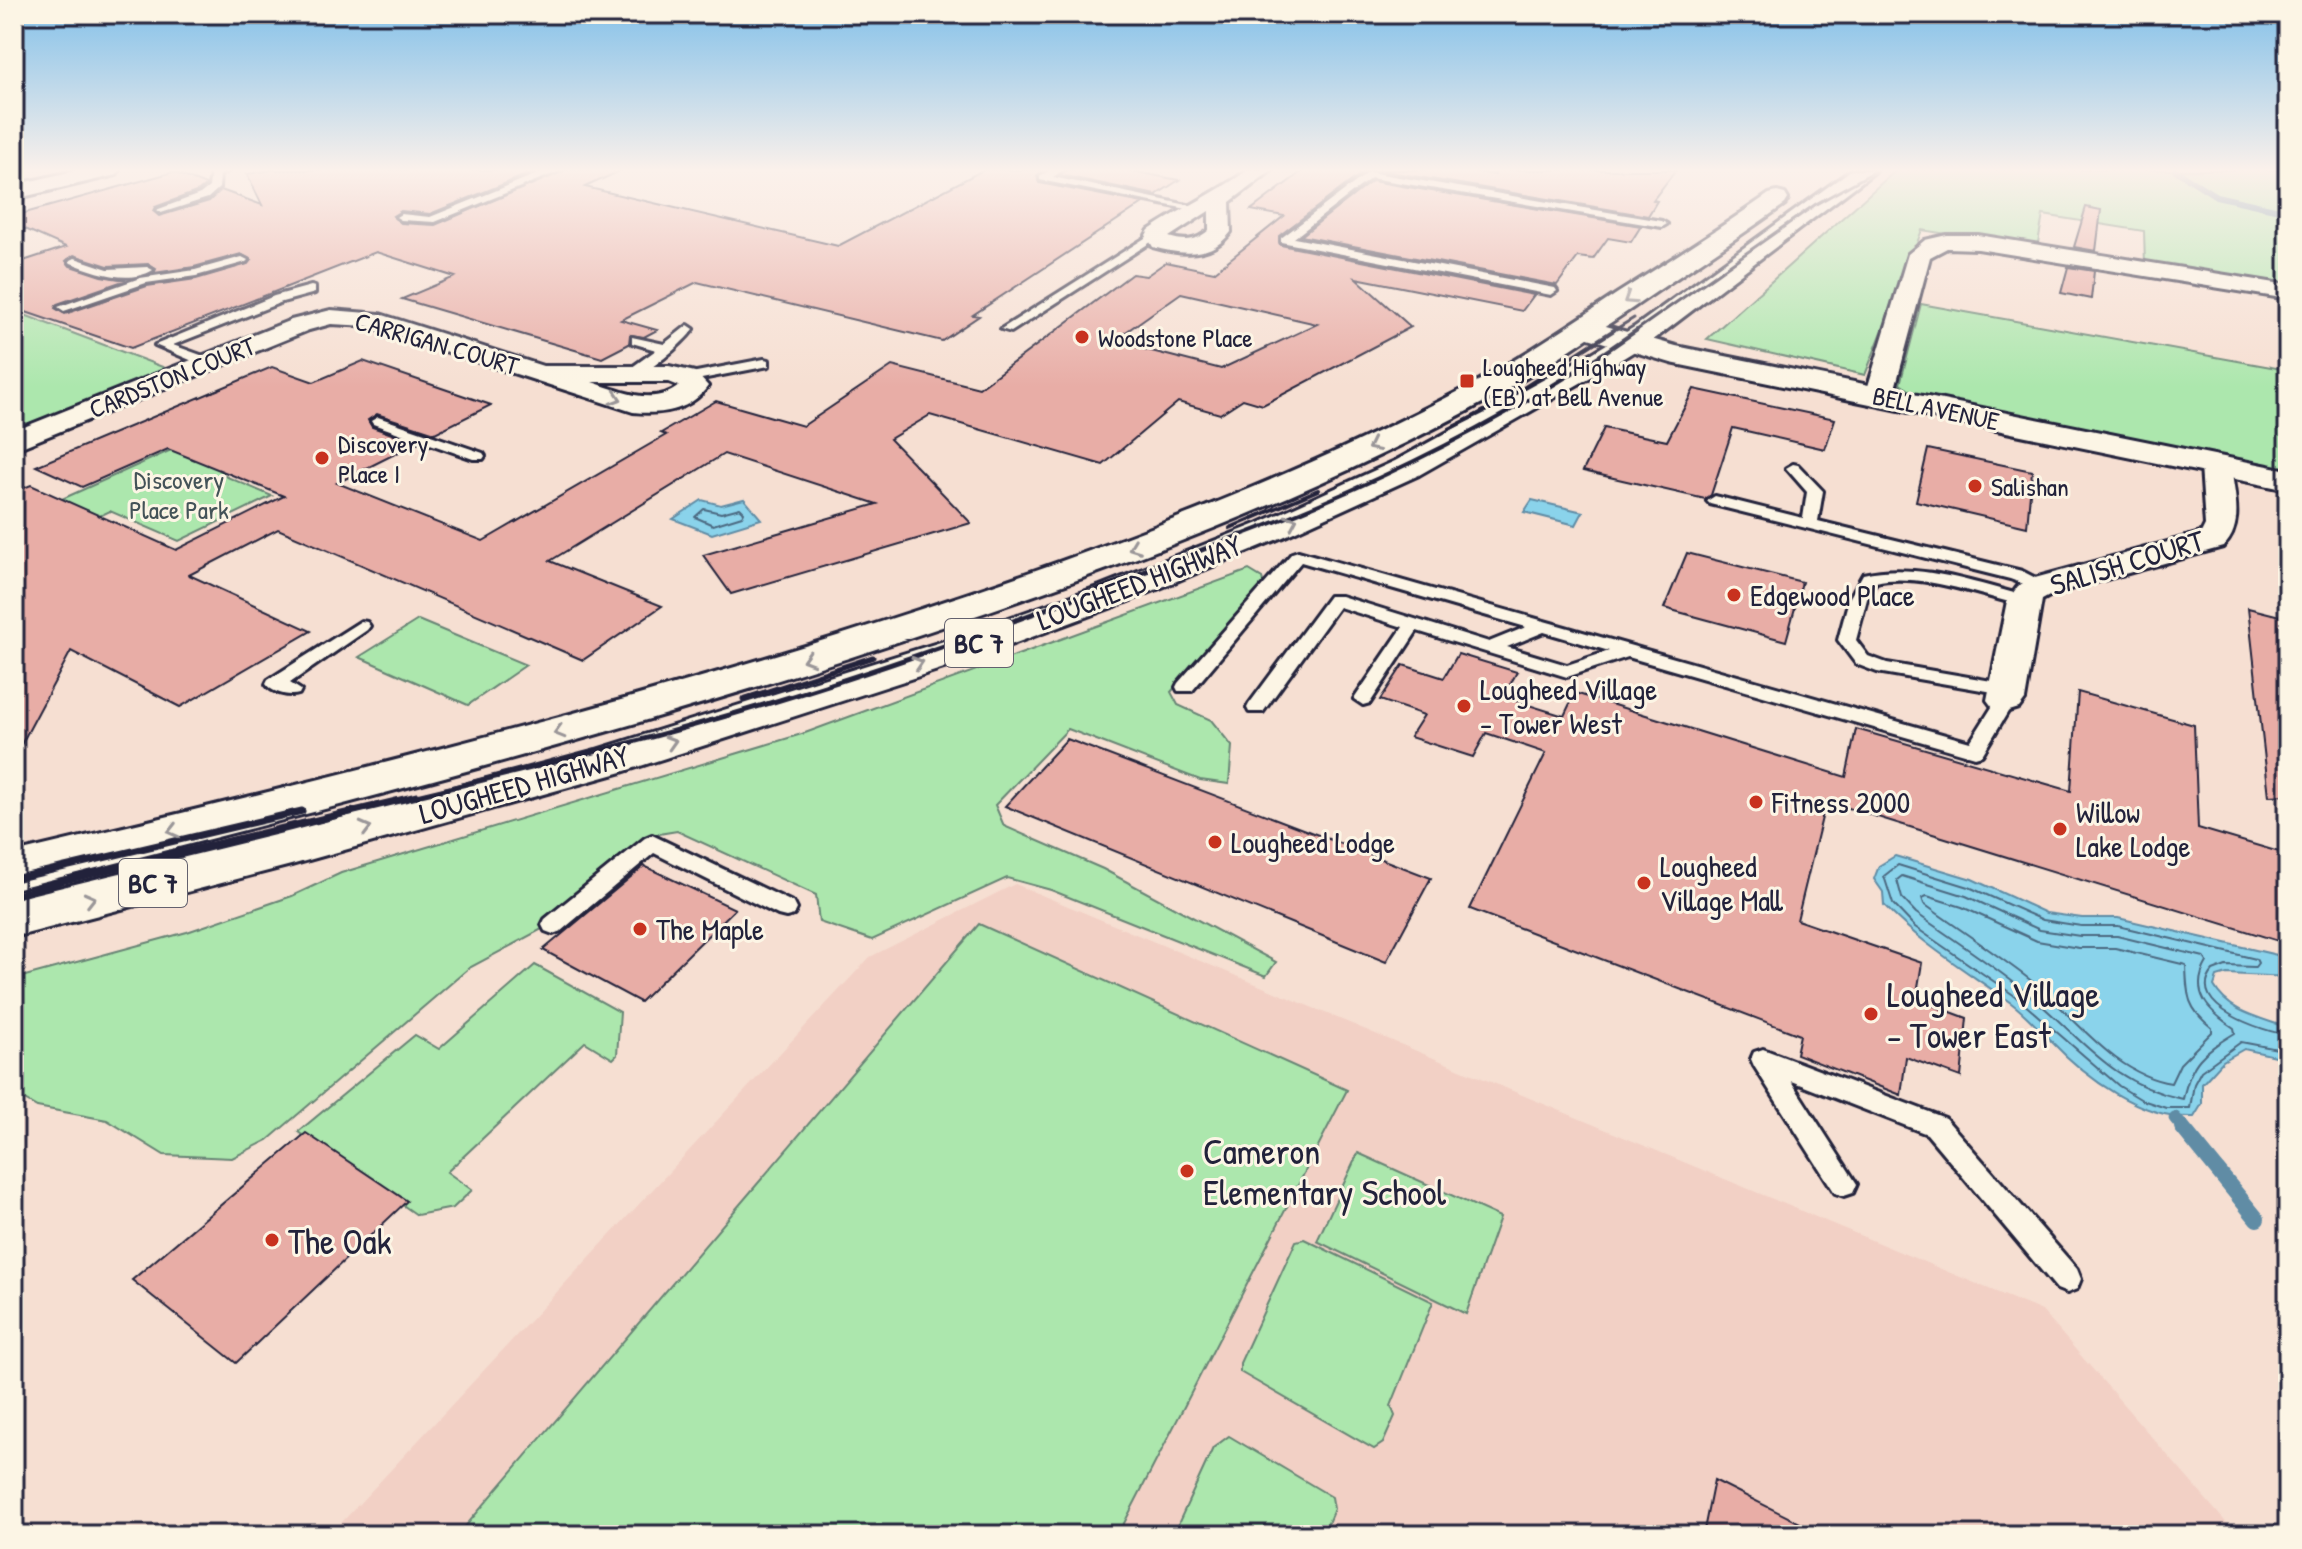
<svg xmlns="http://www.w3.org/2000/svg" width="2302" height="1549" font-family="'Patrick Hand',sans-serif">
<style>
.built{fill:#f2d0c5}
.green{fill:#ace7ad;stroke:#678474;stroke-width:2}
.water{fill:#8ad3eb;stroke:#608ca5;stroke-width:2}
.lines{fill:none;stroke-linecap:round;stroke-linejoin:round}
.shore{stroke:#4c6981;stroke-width:2}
.stream-far2{stroke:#608ca5;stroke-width:6}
.stream-far1{stroke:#608ca5;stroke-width:13}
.stream{stroke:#608ca5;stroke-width:16}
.building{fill:#e8ada6;stroke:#22223b;stroke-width:2;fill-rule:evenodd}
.lane-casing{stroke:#22223b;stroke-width:6}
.street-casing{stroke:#22223b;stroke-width:6}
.secondary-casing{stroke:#22223b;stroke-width:6}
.primary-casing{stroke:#22223b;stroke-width:6}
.lane{fill:#fcf5e5;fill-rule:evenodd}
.street{fill:#fcf5e5;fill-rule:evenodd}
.secondary{fill:#fcf5e5;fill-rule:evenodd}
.primary{fill:#fcf5e5;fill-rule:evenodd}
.rail-far3{stroke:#22223b;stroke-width:3}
.rail-far2{stroke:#22223b;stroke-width:4}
.rail-far1{stroke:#22223b;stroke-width:5}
.rail{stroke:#22223b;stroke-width:7}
.oneway{stroke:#9a9698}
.poi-dot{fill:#c8321e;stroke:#fcf5e5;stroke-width:3}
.labels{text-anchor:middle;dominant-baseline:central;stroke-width:6;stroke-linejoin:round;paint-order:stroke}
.far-poi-label{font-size:26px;fill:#22223b;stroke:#fcf5e5;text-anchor:start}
.far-street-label{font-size:26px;fill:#22223b;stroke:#fcf5e5}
.far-park-label{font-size:26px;fill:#445358;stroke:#fcf5e5}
.shield{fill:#fcf5e5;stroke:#63616e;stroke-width:2}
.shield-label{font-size:28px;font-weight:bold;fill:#22223b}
.street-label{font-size:30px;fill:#22223b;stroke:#fcf5e5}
.poi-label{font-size:30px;fill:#22223b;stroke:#fcf5e5;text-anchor:start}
.near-poi-label{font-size:36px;fill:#22223b;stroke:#fcf5e5;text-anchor:start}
</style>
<rect width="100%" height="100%" fill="#f6dfd2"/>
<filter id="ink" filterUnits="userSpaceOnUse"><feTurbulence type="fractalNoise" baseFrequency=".0125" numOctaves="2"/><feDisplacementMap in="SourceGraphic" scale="16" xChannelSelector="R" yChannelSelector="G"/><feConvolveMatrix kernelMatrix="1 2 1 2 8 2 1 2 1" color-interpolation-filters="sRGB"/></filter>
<g filter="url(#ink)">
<polygon class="built" points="1015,884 2042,1311 2237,1535 330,1535 870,957"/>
<g class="green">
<polygon points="1896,170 2288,170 2288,283 2145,265 2144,231 2043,215 2037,248 1922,230 1865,375 1707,339"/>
<polygon points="1921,304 2288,370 2288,471 1914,393 1900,384"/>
<polygon points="14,311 168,369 14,431"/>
<polygon points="316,385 369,403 220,474 272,496 179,541 110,511 57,536 62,499"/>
<polygon points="1249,570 1262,578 1264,585 1171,692 1178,705 1211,720 1232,746 1229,784 1200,780 1068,729 995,805 1004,826 1103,869 1276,962 1266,976 1051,890 1007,878 872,940 819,922 816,895 677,831 659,834 544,928 469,968 268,1140 232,1158 164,1155 107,1120 37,1107 14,1094 14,979 187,932 292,896 341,873 805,733"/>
<polygon points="418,620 526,665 468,705 359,657"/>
<polygon points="979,924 1347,1090 1118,1535 458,1535"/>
<polygon points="535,965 620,1012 617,1055 613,1059 585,1042 447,1172 472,1190 453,1208 417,1215 298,1132 415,1035 439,1049"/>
<polygon points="1358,1153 1500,1217 1466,1314 1317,1241"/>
<polygon points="1304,1239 1433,1302 1391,1406 1395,1416 1383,1443 1374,1449 1240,1372 1240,1363 1296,1241"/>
<polygon points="1229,1436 1332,1497 1334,1509 1323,1535 1173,1535 1213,1448"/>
</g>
<g class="water">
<polygon points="744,499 761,519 712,534 673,519 702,500 721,505"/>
<polygon points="1532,500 1583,512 1576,525 1524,512"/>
<path d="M 1895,856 L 1972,879 L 2046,913 L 2082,918 L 2118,918 L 2277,955 L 2288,962 L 2288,977 L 2227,974 L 2217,977 L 2214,986 C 2229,1013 2262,1018 2288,1028 L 2288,1059 L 2244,1049 L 2223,1061 L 2202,1084 L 2202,1104 L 2194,1117 C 2141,1119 2086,1078 2051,1041 C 2038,1028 2026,1014 2011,1003 C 1967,971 1921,944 1884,905 L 1883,892 L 1874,879 L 1879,866 Z"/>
</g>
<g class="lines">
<g class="shore">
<polygon points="740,508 744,512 742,516 713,525 695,517 704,509 721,513"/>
<path d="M 1902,876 L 1966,896 L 2040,930 L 2080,936 L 2117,936 L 2204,957 L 2207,962 C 2189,992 2208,1011 2234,1028 L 2235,1033 C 2202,1053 2191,1061 2183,1099 C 2106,1083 2079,1033 2022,989 C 1988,962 1951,938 1916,913 L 1902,898 L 1897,880 Z"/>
<path d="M 1927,896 L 1962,907 L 2037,941 L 2079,948 L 2115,948 L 2186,965 C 2187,996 2187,1008 2212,1028 L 2212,1032 L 2180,1064 L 2171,1083 C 2112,1074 2074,1014 2029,979 C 1995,953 1959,929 1924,904 L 1922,898 Z"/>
<path d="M 2288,1035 C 2265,1032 2184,1006 2213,971 L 2226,966 L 2255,967 L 2258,963 L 2256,959 L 2118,926 L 2081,926 L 2043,920 L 1969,887 L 1898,865 L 1884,876 L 1893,904 L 1915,927 L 2015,996 L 2119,1086 L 2142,1100 L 2166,1108 L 2190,1108 L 2194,1084 L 2201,1071 L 2241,1042 L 2288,1051"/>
</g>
<polyline class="stream-far2" points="2175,170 2216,196 2288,212"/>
<polyline class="stream-far1" points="2175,1118 2184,1129"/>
<polyline class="stream" points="2182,1127 2257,1219"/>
</g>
<g class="building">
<path d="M 272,170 L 538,170 L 430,214 L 401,211 L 393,216 L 401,223 L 435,225 L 565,170 L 622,170 L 585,187 L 838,246 L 983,170 L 1044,170 L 1037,176 L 1039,183 L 1143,203 L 973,315 L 979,316 L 942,341 L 697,282 L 621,320 L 657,330 L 644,337 L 630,335 L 629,344 L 602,358 L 402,299 L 455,277 L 376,252 L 131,348 L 14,308 L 14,264 L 66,247 L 14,224 L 14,216 L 173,172 L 206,185 L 199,191 L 155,207 L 153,211 L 159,216 L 209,201 L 221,190 L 262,205 L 247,174 ZM 241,254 L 251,260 L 248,264 L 196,279 L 147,286 L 65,314 L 55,308 L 57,304 L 126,280 L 101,276 L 70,266 L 66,261 L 74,255 L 108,266 L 148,264 L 156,269 L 154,273 L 194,267 Z"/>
<polygon points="1066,170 1126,170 1179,180 1156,195 1060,175"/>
<path d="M 1304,170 L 1366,170 L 1279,236 L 1280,245 L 1534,295 L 1522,311 L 1356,278 L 1411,327 L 1263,405 L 1243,399 L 1220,414 L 1178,402 L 1103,465 L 930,415 L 890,439 L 971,523 L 731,594 L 703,555 L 877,504 L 724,454 L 550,561 L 662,606 L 583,660 L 278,529 L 189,575 L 311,631 L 180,707 L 71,651 L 14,758 L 14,492 L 31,485 L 176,550 L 284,496 L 168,449 L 82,487 L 36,466 L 272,367 L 314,382 L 363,361 L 491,405 L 435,433 L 377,414 L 368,420 L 372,427 L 417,443 L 337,483 L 483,541 L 666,435 L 661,433 L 716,401 L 803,426 L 892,366 L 979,388 L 1132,274 L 1146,276 L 1166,262 L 1214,272 L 1284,216 L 1251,210 ZM 1181,293 L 1317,324 L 1221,369 L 1113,341 Z"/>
<polygon points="1378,170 1467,170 1495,175 1495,170 1676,170 1653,200 1657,201 1648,216"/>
<polygon points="1372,181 1641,226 1631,242 1608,238 1593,259 1578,257 1557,285 1301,236"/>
<polygon points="2086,207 2101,210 2096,251 2074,247"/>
<polygon points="2068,267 2094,271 2091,299 2061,293"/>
<polygon points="1694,389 1835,419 1825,449 1733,428 1711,495 1705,499 1583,471 1604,428 1667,441"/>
<polygon points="1928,449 2032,471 2027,527 1916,501"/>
<polygon points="1687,553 1802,582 1786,641 1664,608"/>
<polygon points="2248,608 2288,618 2288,795 2269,796"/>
<polygon points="1458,654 1517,672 1503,697 1564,716 1575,693 1846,777 1856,729 2071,791 2078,692 2194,725 2198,828 2286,854 2288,944 1826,801 1797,920 1922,963 1916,999 1967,1018 1961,1077 1906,1057 1901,1095 1796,1054 1800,1035 1470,909 1546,753 1486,733 1473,757 1410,737 1424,715 1380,700 1403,665 1444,678"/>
<polygon points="1067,739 1431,878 1386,962 1005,806"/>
<polygon points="644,866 735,909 640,1002 543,950"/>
<polygon points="306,1133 407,1201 236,1363 132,1280"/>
<polygon points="1714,1480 1824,1535 1703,1535"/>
</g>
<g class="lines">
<g class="lane-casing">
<g id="lane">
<polygon points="230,170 220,175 219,188 208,198 161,213 156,210 200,194 209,187 211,171"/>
<polygon points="547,170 562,170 435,222 401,220 396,217 401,214 430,217"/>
<polygon points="1050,170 1063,170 1053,177 1202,208 1197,211 1040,180 1040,176"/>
<polygon points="1369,172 1662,221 1667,224 1662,227 1371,178 1294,238 1555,288 1557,291 1551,295 1281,242 1281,238"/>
<polygon points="1153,233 1162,235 1011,332 1001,329"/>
<polygon points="242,257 248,260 246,262 196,276 146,283 64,311 58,307 140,278 195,270"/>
<path d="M 75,258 L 108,269 L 147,267 L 153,270 C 129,285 95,272 71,263 L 69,261 Z"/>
<polygon points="311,286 315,287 315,293 282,302 173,345 212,359 212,365 202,365 155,345 274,296"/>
<path d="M 688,325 L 694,329 C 683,343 646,378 628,376 L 628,370 L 656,350 L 632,343 L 632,337 L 664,344 Z"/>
<polygon points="764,359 769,360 769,366 686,382 679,378 686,374"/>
<polygon points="378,417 483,453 485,456 483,459 473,459 373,424 371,421"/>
<polygon points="1793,464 1798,465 1823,491 1818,521 2022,571 2051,586 2043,591 2010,579 1710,504 1707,501 1715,496 1803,518 1807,492 1786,468"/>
<path d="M 1298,551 L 1970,742 L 1999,696 L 2005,694 L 1877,672 L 1856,664 L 1838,640 L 1849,599 L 1863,574 C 1918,561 1977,584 2030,597 L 2033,601 L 2024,606 C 1982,596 1919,572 1876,582 L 1867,599 L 1856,640 L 1868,656 L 1887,663 L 2015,685 L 2017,689 L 2009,695 L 2015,700 L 1982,755 L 1975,757 L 1628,657 L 1567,677 L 1417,631 L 1370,703 L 1363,705 L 1354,699 L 1403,627 L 1339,607 L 1263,712 L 1249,712 L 1247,708 L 1249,704 L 1329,596 L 1341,596 L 1489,642 L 1526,627 L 1301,562 L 1192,691 L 1178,691 L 1176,687 L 1178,683 L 1292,553 ZM 1544,632 L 1609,651 L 1567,665 L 1507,647 Z"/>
<path d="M 361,621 L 367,622 L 370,626 L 367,630 L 290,683 L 301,690 L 299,694 C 289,697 272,693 266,684 L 268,680 Z"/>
<polygon points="652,835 794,903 797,909 794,915 786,917 778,915 654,853 561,931 553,934 545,931 542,925 545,919 645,838"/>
<polygon points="1763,1049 1945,1118 2077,1269 2081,1279 2077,1289 2067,1293 2057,1289 1927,1134 1791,1081 1857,1184 1853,1193 1844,1196 1835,1193 1754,1066 1751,1059 1754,1052"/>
</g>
</g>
<g class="street-casing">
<g id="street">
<path d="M 1248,170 L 1272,170 L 1230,202 L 1231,232 C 1212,258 1181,255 1153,247 L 1146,235 L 1149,230 C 1182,208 1216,193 1248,170 ZM 1209,211 L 1209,230 C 1196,241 1185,242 1169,237 Z"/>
<polygon points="1947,235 1978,235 2288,285 2288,299 1978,249 1947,248 1930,257 1893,396 1889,402 1879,404 1869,402 1865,396 1908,254 1925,240"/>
<path d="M 331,310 L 380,314 L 543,366 L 669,366 L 695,372 L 708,386 C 690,411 662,415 633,412 L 368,326 L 331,324 L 309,330 L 14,450 L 14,431 L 291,320 ZM 592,382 L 669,382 L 679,386 C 653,407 621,391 592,382 Z"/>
<path d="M 2216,457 L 2226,460 L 2231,466 C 2234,494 2245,525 2223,547 L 2055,593 L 2042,600 L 2025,700 L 2019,708 L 2006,712 L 1993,708 L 1987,700 L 2007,601 L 2018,586 L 2031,579 L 2201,533 L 2205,525 L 2201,466 L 2206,460 Z"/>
</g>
</g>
<g class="secondary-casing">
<g id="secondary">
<polygon points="78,170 119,170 116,175 14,199 14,185"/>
<polygon points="1585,320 1676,346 2288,470 2288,490 1671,363 1575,334 1571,328 1575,322"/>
</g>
</g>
<g class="primary-casing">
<g id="primary">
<polygon points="1851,170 1877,170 1656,338 1612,365 1419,475 1283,537 1126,602 975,658 622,772 291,865 14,937 14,899 291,831 596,750 947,640 1100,586 1259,523 1395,461 1592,353 1636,326"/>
<path d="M 1777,192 L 1785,194 L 1788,199 L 1785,204 C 1736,239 1685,272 1634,307 C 1586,339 1539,372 1488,400 C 1314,495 1127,565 939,628 C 635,731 325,810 14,889 L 14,853 C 319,781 623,707 921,609 C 1107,548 1292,479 1465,388 C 1518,360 1568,326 1618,293 C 1669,261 1720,228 1769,194 Z"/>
</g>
</g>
<use href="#lane" class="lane"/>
<use href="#street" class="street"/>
<use href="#secondary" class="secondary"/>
<use href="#primary" class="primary"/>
<g class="rail-far3">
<polyline points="1611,332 1634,318"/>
<polyline points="1634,332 1816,204 1877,170"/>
</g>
<g class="rail-far2">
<polyline points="1449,429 1497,405 1614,330"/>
<polyline points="1230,528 1318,490"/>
<path d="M 1236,537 C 1376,485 1514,417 1637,330"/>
</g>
<g class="rail-far1">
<polyline points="743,699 873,657"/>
<path d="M 408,798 C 538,767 668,735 796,695 C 946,649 1094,591 1241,535"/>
</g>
<g class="rail">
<polyline points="14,879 302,811"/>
<polyline points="14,896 65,880 417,796"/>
</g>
</g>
<defs><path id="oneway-chevron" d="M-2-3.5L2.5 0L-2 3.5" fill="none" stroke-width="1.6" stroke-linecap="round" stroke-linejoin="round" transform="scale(2)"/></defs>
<g class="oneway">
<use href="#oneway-chevron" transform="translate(1629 299) rotate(147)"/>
<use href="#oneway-chevron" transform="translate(616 398) rotate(18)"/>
<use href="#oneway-chevron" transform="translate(1373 446) rotate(154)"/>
<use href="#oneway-chevron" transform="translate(1292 521) rotate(-24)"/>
<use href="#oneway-chevron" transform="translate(1134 547) rotate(159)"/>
<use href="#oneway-chevron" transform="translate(808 659) rotate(163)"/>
<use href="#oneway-chevron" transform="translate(918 663) rotate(-18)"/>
<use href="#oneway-chevron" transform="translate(559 732) rotate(164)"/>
<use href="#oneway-chevron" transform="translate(671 742) rotate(-17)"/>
<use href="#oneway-chevron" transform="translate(366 828) rotate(-15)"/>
<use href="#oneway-chevron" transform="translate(173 831) rotate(166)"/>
<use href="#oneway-chevron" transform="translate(90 899) rotate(-14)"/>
</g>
</g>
<linearGradient id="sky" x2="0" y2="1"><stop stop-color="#82c0e9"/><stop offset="0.44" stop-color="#fbf1eb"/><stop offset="1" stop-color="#fbf1eb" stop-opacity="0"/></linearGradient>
<rect width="2302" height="387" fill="url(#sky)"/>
<g class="poi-dot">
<circle cx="1082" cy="337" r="8"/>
<rect x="1459" y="373" width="16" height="16" rx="4"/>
<circle cx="322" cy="458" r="8"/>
<circle cx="1975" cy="486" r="8"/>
<circle cx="1734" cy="595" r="8"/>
<circle cx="1464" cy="706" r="8"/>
<circle cx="1756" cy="802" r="8"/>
<circle cx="2060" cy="829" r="8"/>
<circle cx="1215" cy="842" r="8"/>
<circle cx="1644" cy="883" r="8"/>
<circle cx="640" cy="929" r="8"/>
<circle cx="1871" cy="1014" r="8"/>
<circle cx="1187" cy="1171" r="8"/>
<circle cx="272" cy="1240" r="8"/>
</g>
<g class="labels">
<g class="far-poi-label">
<text x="1098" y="337">Woodstone Place</text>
<text x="1483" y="366">Lougheed Highway<tspan x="1483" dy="30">(EB) at Bell Avenue</tspan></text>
<text x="338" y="443">Discovery<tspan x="338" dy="30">Place I</tspan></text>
<text x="1991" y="486">Salishan</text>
</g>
<g class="far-street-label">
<text transform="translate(437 343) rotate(16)">CARRIGAN COURT</text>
<text transform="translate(172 377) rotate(-22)">CARDSTON COURT</text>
<text transform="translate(1936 408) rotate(12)">BELL AVENUE</text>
</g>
<g class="far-park-label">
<text x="179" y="479">Discovery<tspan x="179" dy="30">Place Park</tspan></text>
</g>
<g class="shield">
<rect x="945" y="619" width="68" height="48" rx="6"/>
<rect x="119" y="859" width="68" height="48" rx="6"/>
</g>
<g class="shield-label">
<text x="979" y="643">BC 7</text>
<text x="153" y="883">BC 7</text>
</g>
<g class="street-label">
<text transform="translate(2127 562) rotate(-17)">SALISH COURT</text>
<text transform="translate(1139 582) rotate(-21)">LOUGHEED HIGHWAY</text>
<text transform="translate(524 784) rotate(-16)">LOUGHEED HIGHWAY</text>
</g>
<g class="poi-label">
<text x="1750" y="595">Edgewood Place</text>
<text x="1480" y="689">Lougheed Village<tspan x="1480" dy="34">- Tower West</tspan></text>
<text x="1772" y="802">Fitness 2000</text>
<text x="2076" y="812">Willow<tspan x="2076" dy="34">Lake Lodge</tspan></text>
<text x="1231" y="842">Lougheed Lodge</text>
<text x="1660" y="866">Lougheed<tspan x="1660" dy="34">Village Mall</tspan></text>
<text x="656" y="929">The Maple</text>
</g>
<g class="near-poi-label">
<text x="1887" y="993">Lougheed Village<tspan x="1887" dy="41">- Tower East</tspan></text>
<text x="1203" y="1150">Cameron<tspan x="1203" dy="41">Elementary School</tspan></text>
<text x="288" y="1240">The Oak</text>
</g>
</g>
<rect width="2302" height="1549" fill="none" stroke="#fcf5e5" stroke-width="48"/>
<rect x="24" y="24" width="2254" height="1501" fill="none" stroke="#22223b" stroke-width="3" filter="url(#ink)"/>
</svg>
